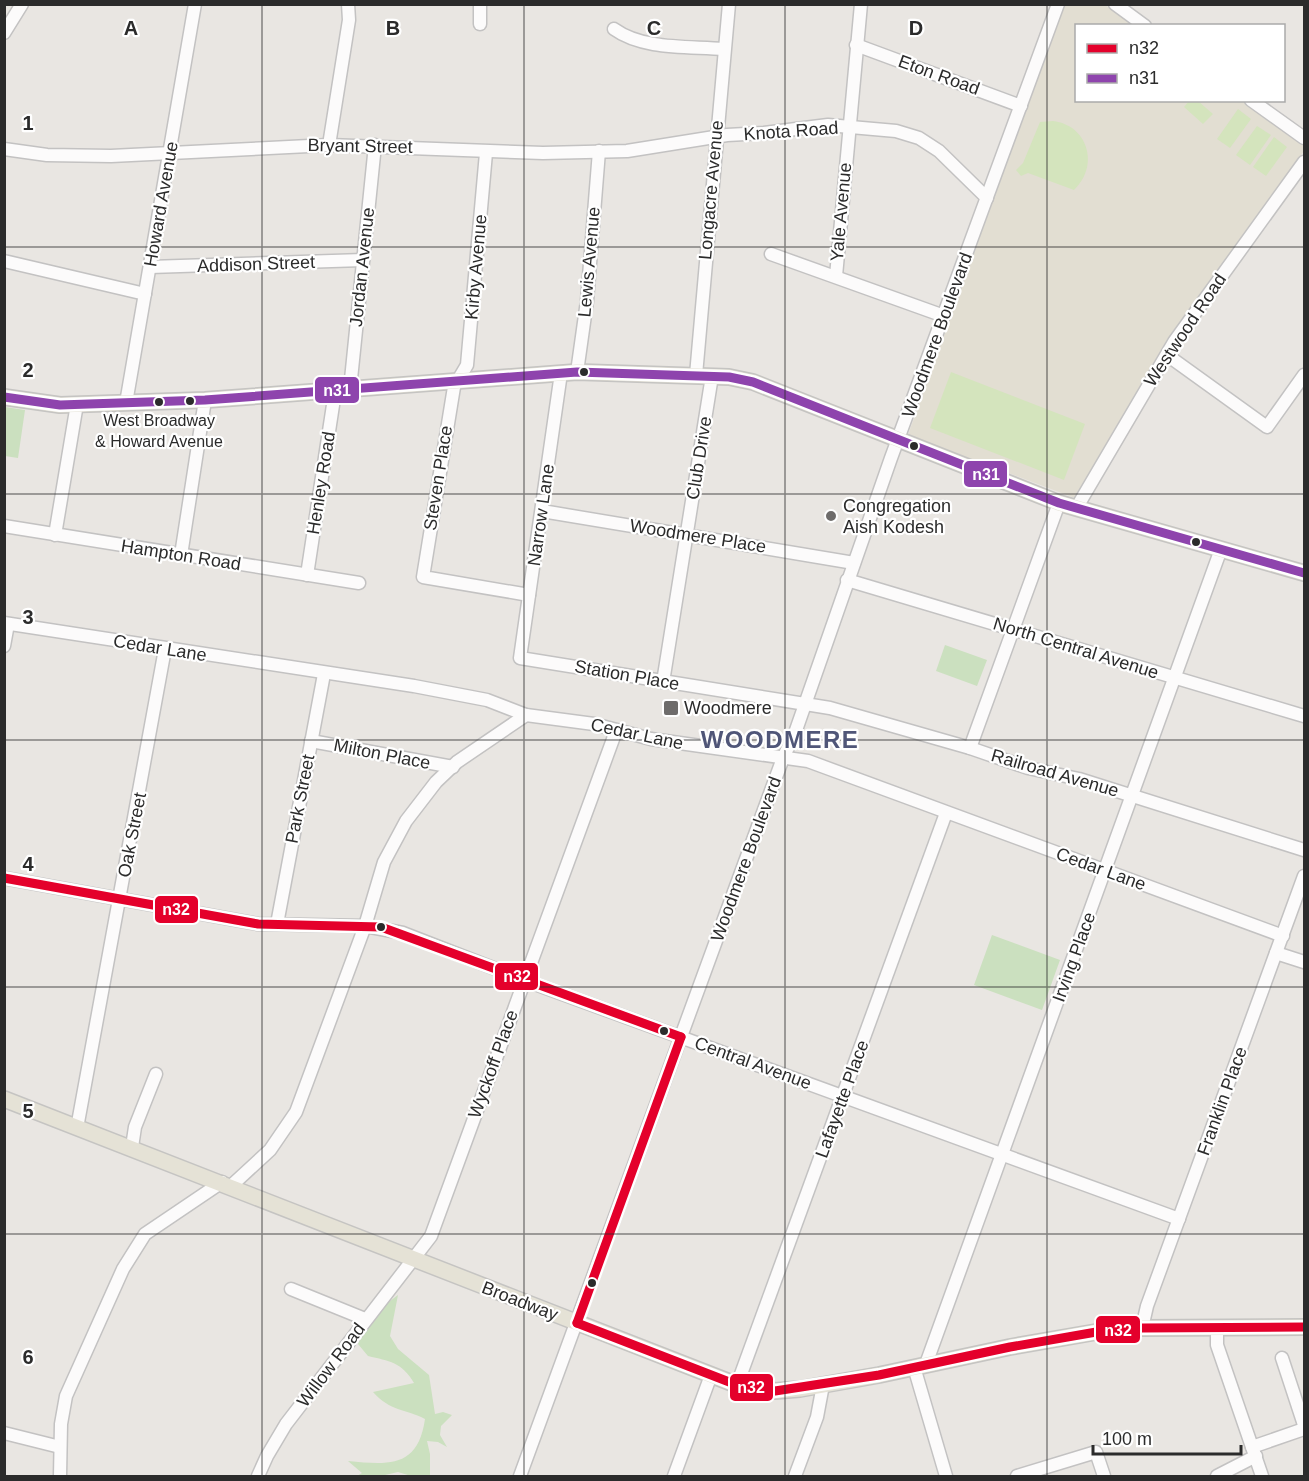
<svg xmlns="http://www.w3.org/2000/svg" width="1309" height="1481" font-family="Helvetica,sans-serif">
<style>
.education{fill:#e2ded2}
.green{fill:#cbe0bf}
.pitch{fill:#d4e4bd}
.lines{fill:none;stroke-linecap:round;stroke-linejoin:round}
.minor-casing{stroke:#c3c2c2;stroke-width:15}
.major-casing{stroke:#c5c4c2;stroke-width:18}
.minor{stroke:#fcfbfb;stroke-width:12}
.major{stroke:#e5e2d6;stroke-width:15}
.bus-1-casing{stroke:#fff;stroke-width:14}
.bus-2-casing{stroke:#fff;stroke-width:14}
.bus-1{stroke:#e4002b;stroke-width:9}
.bus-2{stroke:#8e44ad;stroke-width:9}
.grid{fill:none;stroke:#2b2b2b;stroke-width:1.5;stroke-opacity:0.55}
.bus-dot{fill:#2b2b2b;stroke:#fff;stroke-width:2}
.poi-dot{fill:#6e6c6b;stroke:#fff;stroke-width:2}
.labels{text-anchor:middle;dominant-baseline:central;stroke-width:4.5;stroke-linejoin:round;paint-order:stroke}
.bus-label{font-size:16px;fill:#2b2b2b;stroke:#fff}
.street-label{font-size:18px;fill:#2b2b2b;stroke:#fff}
.poi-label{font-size:18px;fill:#2b2b2b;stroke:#fff;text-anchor:start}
.district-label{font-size:24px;font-weight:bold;letter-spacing:1.5px;fill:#505678;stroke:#fff}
.grid-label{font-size:20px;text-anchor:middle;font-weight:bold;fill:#2b2b2b;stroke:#fff;stroke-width:4.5;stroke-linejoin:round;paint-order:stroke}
.line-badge{stroke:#fff;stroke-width:2}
.badge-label{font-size:16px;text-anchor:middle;font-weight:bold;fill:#fff}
</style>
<rect width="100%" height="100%" fill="#e9e6e2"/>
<polygon class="education" points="1064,5 1105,5 1135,25 1076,26 1076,100 1242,101 1304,145 1304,151 1166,341 1075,498 908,435"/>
<g class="green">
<polygon points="5,407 25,410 18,458 5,456"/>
<polygon points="945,645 987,660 977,686 936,671"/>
<polygon points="992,935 1060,960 1042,1010 974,985"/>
<path d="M 398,1295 L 390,1336 L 398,1349 L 429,1375 L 435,1414 L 443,1412 L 452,1415 L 441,1426 L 440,1435 L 447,1447 L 438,1442 L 427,1441 L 430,1454 L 430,1476 L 411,1476 L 398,1472 L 381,1476 L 357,1476 L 362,1473 L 348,1461 C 389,1465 418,1468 425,1419 C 404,1408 391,1412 373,1392 L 414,1383 C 402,1362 389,1361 368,1356 L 358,1344 C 365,1324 381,1307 398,1295 Z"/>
</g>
<g class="pitch">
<polygon points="1189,101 1198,101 1213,114 1203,124 1184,107"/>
<polygon points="1238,109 1251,119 1230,148 1217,139"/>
<path d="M 1053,121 C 1088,125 1100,166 1074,190 L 1028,173 L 1021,176 L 1016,170 L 1023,163 L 1040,122 Z"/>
<polygon points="1257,126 1271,135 1250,165 1236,155"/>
<polygon points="1274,137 1287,147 1266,176 1253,167"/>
<polygon points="951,372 1085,424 1064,480 930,428"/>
</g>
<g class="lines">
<g class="minor-casing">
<g id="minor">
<polyline points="480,4 480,24"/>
<polyline points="1115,4 1145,26"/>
<path d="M 614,29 C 643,50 688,46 724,49"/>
<polyline points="4,33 22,4"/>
<polyline points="856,45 1021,106"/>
<polyline points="1251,100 1304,138"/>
<polyline points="329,145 349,20 348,4"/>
<polyline points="4,149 47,155 111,156 329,145 543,153 627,151 727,135 764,133 828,125 896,131 919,138 939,151 987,198"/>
<polyline points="486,153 467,365 454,387 423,577 529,595"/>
<polyline points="771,254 944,316"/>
<polyline points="4,261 145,294"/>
<polyline points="150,267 363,260"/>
<polyline points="836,276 861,4"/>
<polyline points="1167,355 1267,427 1304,375"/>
<polyline points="577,372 587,301 599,151"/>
<polyline points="561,373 520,658 830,708 970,748 1028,768 1079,779 1304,850"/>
<polyline points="696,375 729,4"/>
<polyline points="350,389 375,145"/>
<polyline points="126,403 195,4"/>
<polyline points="1077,507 1174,342 1304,162"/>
<polyline points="542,511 854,563"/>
<polyline points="4,526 359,583"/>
<polyline points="55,535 77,404"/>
<polyline points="181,555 205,400"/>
<polyline points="307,575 335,392"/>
<polyline points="847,580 1304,716"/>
<polyline points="4,623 414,686 487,700 526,715 594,724 651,739 808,761 1283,936"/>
<polyline points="4,646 8,624"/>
<polyline points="663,682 712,376"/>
<polyline points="311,741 453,767"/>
<polyline points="970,748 1059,503"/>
<polyline points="4,878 258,924 365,926 403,933 524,980 1179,1219"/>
<polyline points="277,924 324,674"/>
<polyline points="1276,953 1304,962"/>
<polyline points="77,1128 165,649"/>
<polyline points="132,1147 135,1127 156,1074"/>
<polyline points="231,1186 270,1150 296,1112 365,926 384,862 406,821 436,782 457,762 526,715"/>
<polyline points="291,1289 365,1319"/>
<polyline points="1142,1328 1147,1306 1304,876"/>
<polyline points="1217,1329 1217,1345 1262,1476"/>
<polyline points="1282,1358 1304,1425"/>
<polyline points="926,1364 1221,549"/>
<polyline points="914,1367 946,1476"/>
<polyline points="737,1385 946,813"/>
<polyline points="4,1433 60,1447"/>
<polyline points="1252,1447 1304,1429"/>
<polyline points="60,1476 61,1424 66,1396 123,1269 145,1234 222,1182"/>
<polyline points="258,1476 267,1456 286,1424 431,1236 616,731"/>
<polyline points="520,1476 783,758 795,733 891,458 1058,4"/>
<polyline points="674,1476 711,1375"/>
<polyline points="795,1476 817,1417 823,1385"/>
<polyline points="1017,1476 1096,1452 1104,1476"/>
<polyline points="1217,1476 1256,1456"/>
</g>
</g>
<g class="major-casing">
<g id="major">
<polyline points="4,397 60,405 205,400 577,372 729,377 753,382 1059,503 1304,573"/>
<polyline points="4,1099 737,1385 775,1391 800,1389 879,1375 1010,1347 1102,1331 1142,1328 1304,1327"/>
</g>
</g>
<use href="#minor" class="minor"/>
<use href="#major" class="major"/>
<g class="bus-1-casing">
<g id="bus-1">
<polyline points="4,878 258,924 381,927 681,1037"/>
<polyline points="577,1323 737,1385 775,1391 879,1375 1010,1347 1102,1331 1142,1328 1304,1327"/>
<polyline points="577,1323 681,1037"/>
</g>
</g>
<g class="bus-2-casing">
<polyline id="bus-2" points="4,397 60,405 205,400 577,372 729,377 753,382 1059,503 1304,573"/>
</g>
<use href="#bus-1" class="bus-1"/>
<use href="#bus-2" class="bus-2"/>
</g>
<path class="grid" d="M 262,4 L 262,1476M 524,4 L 524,1476M 785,4 L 785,1476M 1047,4 L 1047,1476M 4,247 L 1304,247M 4,494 L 1304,494M 4,740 L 1304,740M 4,987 L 1304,987M 4,1234 L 1304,1234"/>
<g class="bus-dot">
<circle cx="584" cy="372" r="5"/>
<circle cx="190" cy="401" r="5"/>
<circle cx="159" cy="402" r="5"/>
<circle cx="914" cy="446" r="5"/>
<circle cx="1196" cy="542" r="5"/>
<circle cx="381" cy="927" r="5"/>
<circle cx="664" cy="1031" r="5"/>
<circle cx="592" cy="1283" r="5"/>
</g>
<g class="poi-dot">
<circle cx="831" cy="516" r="6"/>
<rect x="663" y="700" width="16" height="16" rx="3"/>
</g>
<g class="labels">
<g class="bus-label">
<text x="159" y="420">West Broadway<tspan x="159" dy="21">&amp; Howard Avenue</tspan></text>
</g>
<g class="street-label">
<text transform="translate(939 75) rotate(20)">Eton Road</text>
<text transform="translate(791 131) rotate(-4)">Knota Road</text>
<text transform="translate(360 146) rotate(1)">Bryant Street</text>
<text transform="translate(711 190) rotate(-85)">Longacre Avenue</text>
<text transform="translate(161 204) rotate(-80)">Howard Avenue</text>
<text transform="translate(841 212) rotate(-85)">Yale Avenue</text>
<text transform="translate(589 262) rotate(-85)">Lewis Avenue</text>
<text transform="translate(256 264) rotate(-2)">Addison Street</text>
<text transform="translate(362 267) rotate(-84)">Jordan Avenue</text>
<text transform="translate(476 267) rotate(-85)">Kirby Avenue</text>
<text transform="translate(1185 330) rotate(-56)">Westwood Road</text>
<text transform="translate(937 335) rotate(-70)">Woodmere Boulevard</text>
<text transform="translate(699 458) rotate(-81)">Club Drive</text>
<text transform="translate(438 478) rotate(-81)">Steven Place</text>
<text transform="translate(321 483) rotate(-81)">Henley Road</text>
<text transform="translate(541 515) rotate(-82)">Narrow Lane</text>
<text transform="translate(698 536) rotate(9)">Woodmere Place</text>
<text transform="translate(181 555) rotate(9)">Hampton Road</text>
<text transform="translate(160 648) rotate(9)">Cedar Lane</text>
<text transform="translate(1076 648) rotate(17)">North Central Avenue</text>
<text transform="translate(627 675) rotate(10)">Station Place</text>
<text transform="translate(637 734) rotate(12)">Cedar Lane</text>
<text transform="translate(382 754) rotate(11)">Milton Place</text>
<text transform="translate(1055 773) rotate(16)">Railroad Avenue</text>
<text transform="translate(300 799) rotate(-79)">Park Street</text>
<text transform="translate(132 835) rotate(-79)">Oak Street</text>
<text transform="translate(746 859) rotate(-70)">Woodmere Boulevard</text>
<text transform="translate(1101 869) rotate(20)">Cedar Lane</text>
<text transform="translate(1074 957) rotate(-70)">Irving Place</text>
<text transform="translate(753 1063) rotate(20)">Central Avenue</text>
<text transform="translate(493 1064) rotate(-70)">Wyckoff Place</text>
<text transform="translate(842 1099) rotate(-70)">Lafayette Place</text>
<text transform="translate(1222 1101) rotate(-70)">Franklin Place</text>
<text transform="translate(520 1301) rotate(21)">Broadway</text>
<text transform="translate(331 1365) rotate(-53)">Willow Road</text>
</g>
<g class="poi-label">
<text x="843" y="506">Congregation<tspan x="843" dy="21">Aish Kodesh</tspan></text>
<text x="684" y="708">Woodmere</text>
</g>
<g class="district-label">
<text x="780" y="739">WOODMERE</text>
</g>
</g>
<g class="grid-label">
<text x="131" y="35">A</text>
<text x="393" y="35">B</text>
<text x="654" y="35">C</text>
<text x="916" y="35">D</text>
<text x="28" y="130">1</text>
<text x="28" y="377">2</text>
<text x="28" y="624">3</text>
<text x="28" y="871">4</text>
<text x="28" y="1118">5</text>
<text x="28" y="1364">6</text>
</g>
<g class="line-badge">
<rect x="314" y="376" width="46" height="28" rx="6" fill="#8e44ad"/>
<rect x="963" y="460" width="45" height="28" rx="6" fill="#8e44ad"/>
<rect x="154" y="895" width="45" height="29" rx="6" fill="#e4002b"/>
<rect x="494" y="962" width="45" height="29" rx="6" fill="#e4002b"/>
<rect x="1095" y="1315" width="46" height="29" rx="6" fill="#e4002b"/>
<rect x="729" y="1373" width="45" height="29" rx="6" fill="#e4002b"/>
</g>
<g class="badge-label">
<text x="337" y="396">n31</text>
<text x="986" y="480">n31</text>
<text x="176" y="915">n32</text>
<text x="517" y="982">n32</text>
<text x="1118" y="1336">n32</text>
<text x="751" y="1393">n32</text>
</g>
<rect width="1309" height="1481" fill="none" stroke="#2b2b2b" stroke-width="12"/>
<rect x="1075" y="24" width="210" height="78" fill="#ffffff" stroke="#aaaaaa" stroke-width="1.5"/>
<rect x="1087" y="44" width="30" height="9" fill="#e4002b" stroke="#aaaaaa" stroke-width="1.5"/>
<text x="1129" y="54" font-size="18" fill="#2b2b2b">n32</text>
<rect x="1087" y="74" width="30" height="9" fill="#8e44ad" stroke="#aaaaaa" stroke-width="1.5"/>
<text x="1129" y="84" font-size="18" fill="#2b2b2b">n31</text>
<path d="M1093 1445v9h148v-9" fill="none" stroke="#2b2b2b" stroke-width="3"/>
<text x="1102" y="1445" font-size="18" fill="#2b2b2b" stroke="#ffffff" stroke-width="4.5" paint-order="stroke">100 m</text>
</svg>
